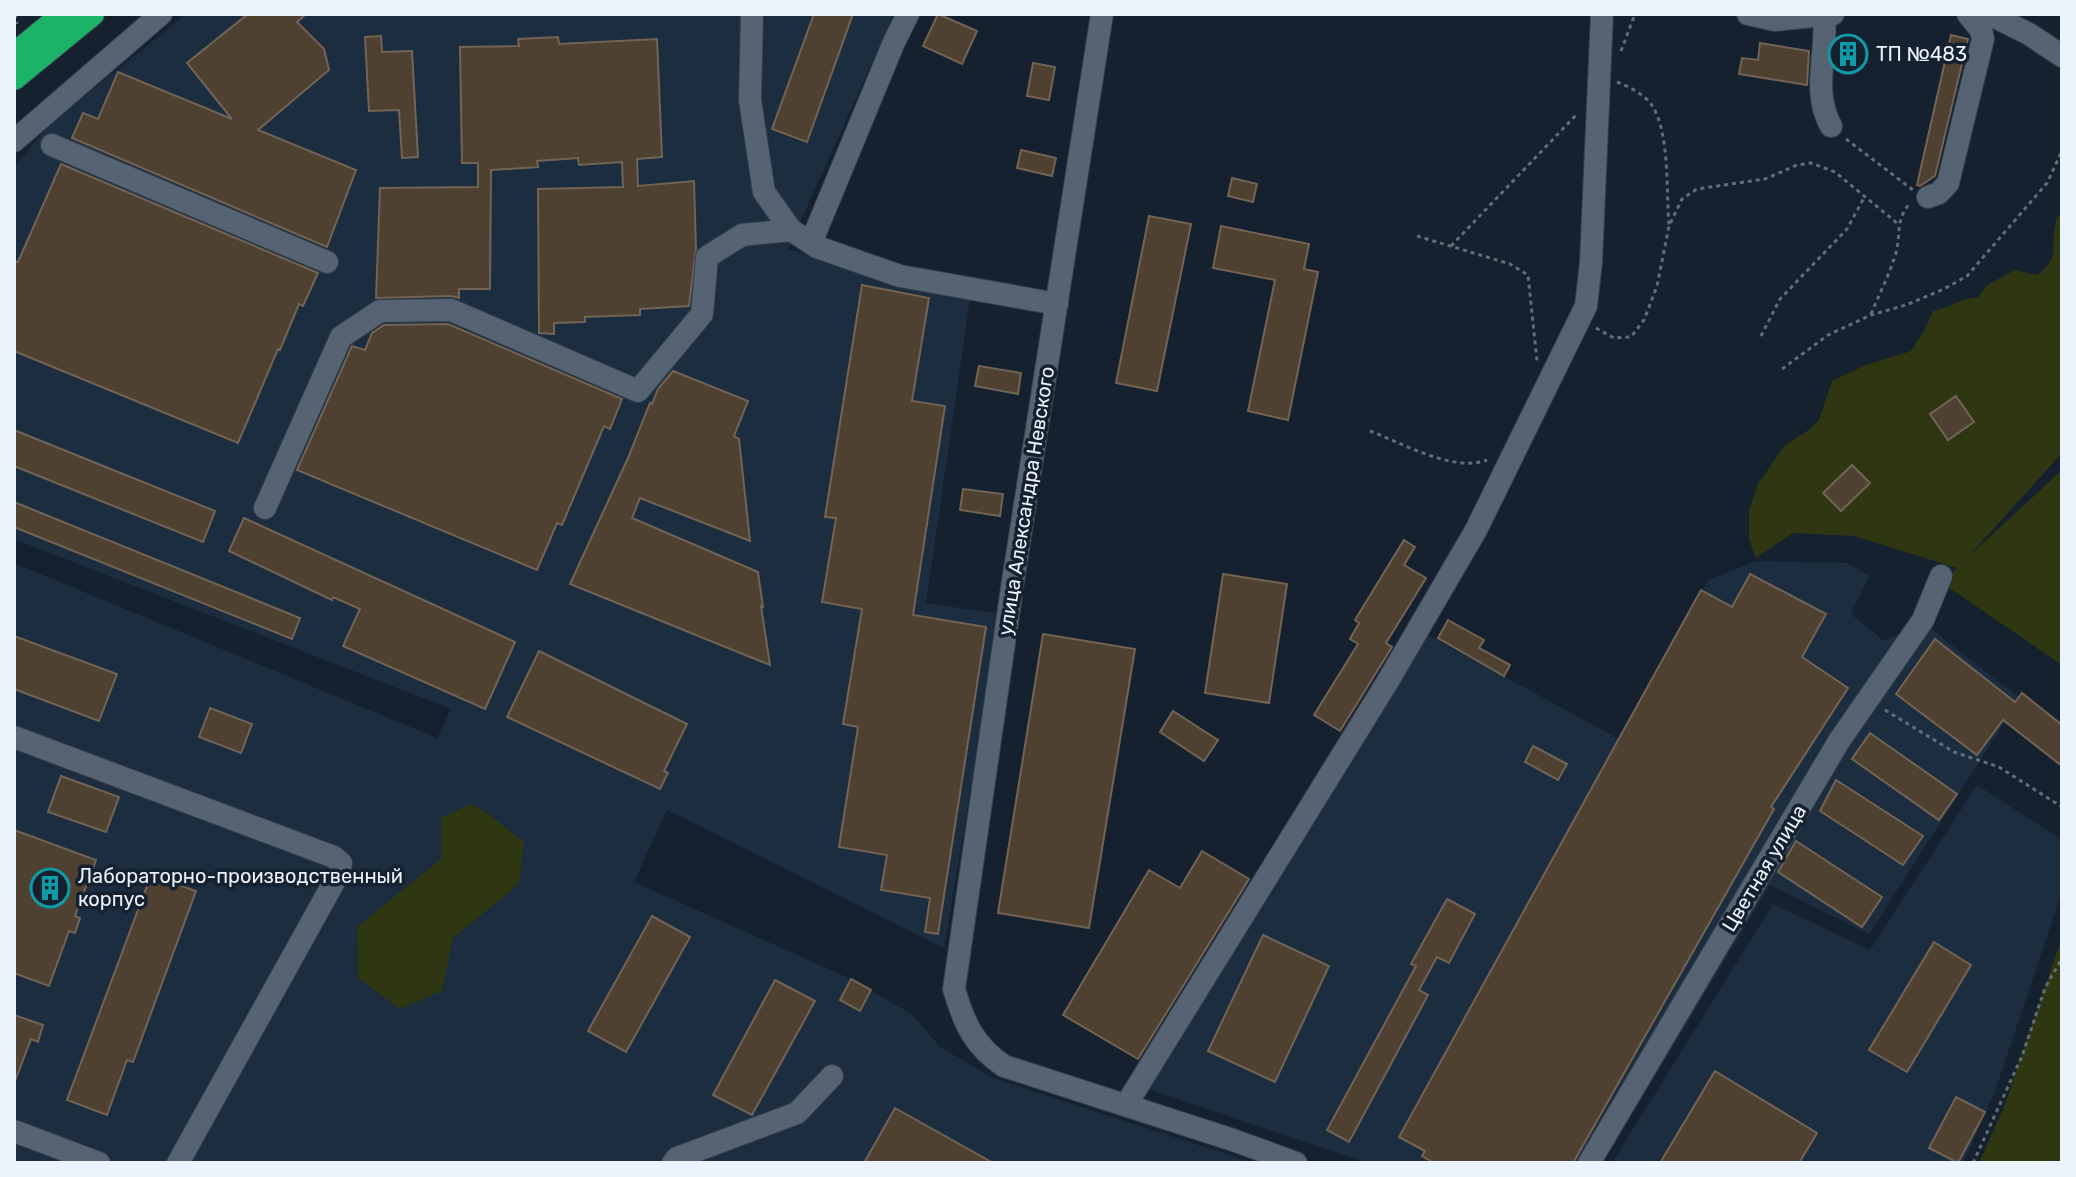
<svg xmlns="http://www.w3.org/2000/svg" width="2076" height="1177" font-family="Rubik,sans-serif">
<style>
.built{fill:#1c2d3f}
.green{fill:#2e3612}
.building{fill:#4e4132;stroke:#726454;stroke-width:2}
.lines{fill:none;stroke-linecap:round;stroke-linejoin:round}
.minor-casing{stroke:#363e49;stroke-width:24}
.highway-casing{stroke:#363e49;stroke-width:26}
.path{stroke:#636d7a;stroke-width:3;stroke-dasharray:4 4;stroke-linecap:butt}
.minor{stroke:#556373;stroke-width:22}
.highway{stroke:#1bb368;stroke-width:24}
.labels{text-anchor:middle;dominant-baseline:central;stroke-width:7;stroke-linejoin:round;paint-order:stroke}
.poi-label{font-size:20px;fill:#ebf3fc;stroke:#16212f;text-anchor:start}
.street-label{font-size:20px;fill:#ebf3fc;stroke:#16212f}
</style>
<rect width="100%" height="100%" fill="#16212f"/>
<g class="built">
<polygon points="186,14 894,14 788,249 970,299 926,603 1000,614 944,948 667,810 634,882 851,979 913,1015 940,1047 993,1078 1254,1163 14,1163 14,563 437,738 451,709 14,539 14,168 47,127"/>
<polygon points="1756,561 1848,563 1869,576 1851,614 1884,641 1922,622 2020,698 1869,934 1770,885 1603,1163 1367,1163 1144,1088 1424,633 1619,739 1708,580"/>
<polygon points="1977,785 2062,840 2062,892 1994,1094 1963,1163 1612,1163 1773,904 1870,950"/>
</g>
<g class="green">
<path d="M 2058,216 L 2062,216 L 2062,453 L 1968,557 L 2062,470 L 2062,665 L 1942,583 L 1957,568 L 1854,536 L 1793,533 L 1756,558 L 1749,540 L 1749,510 L 1758,484 L 1784,446 L 1810,429 L 1819,420 L 1832,381 L 1866,365 L 1911,351 L 1924,331 L 1933,311 C 1953,307 1957,299 1979,297 L 1986,286 L 2015,270 L 2037,275 C 2064,257 2047,241 2058,216 Z"/>
<polygon points="470,804 490,815 524,842 519,884 453,938 442,991 400,1009 358,978 357,927 441,859 441,818"/>
<polygon points="2062,937 2062,1163 1979,1163 2004,1107"/>
</g>
<g class="building">
<polygon points="248,14 306,14 297,22 324,49 329,70 258,130 356,170 327,247 72,138 83,113 98,119 118,72 232,119 187,63"/>
<polygon points="814,14 853,14 807,142 772,129"/>
<polygon points="938,14 977,31 962,64 923,46"/>
<polygon points="1951,35 1968,39 1935,176 1920,186 1917,185"/>
<polygon points="381,36 382,52 412,51 418,157 402,158 399,110 369,111 365,37"/>
<polygon points="558,37 559,44 657,39 662,157 637,159 638,186 694,181 696,249 689,306 640,309 640,315 585,317 585,322 554,323 554,334 539,333 538,189 623,187 622,162 579,165 578,158 537,161 538,167 491,170 490,289 459,289 459,298 451,296 376,298 380,188 478,187 478,163 462,163 460,47 519,46 518,39"/>
<polygon points="1760,43 1809,51 1807,85 1739,74 1742,58 1758,60"/>
<polygon points="1842,46 1857,47 1855,63 1840,62"/>
<polygon points="1033,63 1055,67 1049,100 1027,96"/>
<polygon points="1021,150 1056,158 1052,176 1017,168"/>
<polygon points="61,164 318,273 303,306 299,304 280,350 278,349 238,443 14,351 14,261 18,262"/>
<polygon points="1232,178 1257,184 1253,202 1228,196"/>
<polygon points="1149,216 1191,224 1157,391 1116,383"/>
<polygon points="1221,226 1309,244 1304,269 1318,272 1288,420 1248,411 1275,280 1213,268"/>
<polygon points="862,285 929,298 912,401 945,406 913,615 986,627 938,934 925,932 930,898 881,890 887,855 839,847 858,727 843,724 862,609 822,602 836,518 825,517"/>
<polygon points="448,324 622,399 610,429 604,426 562,525 557,523 537,570 297,470 352,346 365,350 372,333 384,325"/>
<polygon points="979,366 1021,373 1018,394 975,386"/>
<polygon points="673,371 748,401 734,436 739,439 750,541 640,498 632,518 758,572 763,607 761,606 770,665 570,584 628,458 650,403 652,404 658,389"/>
<polygon points="1956,396 1974,422 1948,440 1930,414"/>
<polygon points="14,430 215,511 203,542 14,466"/>
<polygon points="1852,465 1870,483 1841,511 1823,493"/>
<polygon points="963,489 1003,494 1000,516 960,510"/>
<polygon points="14,502 300,618 292,639 14,527"/>
<polygon points="244,518 515,642 486,707 485,709 343,646 360,609 333,597 332,600 229,551"/>
<polygon points="1404,540 1415,547 1404,565 1426,578 1386,643 1392,647 1340,731 1314,715 1358,644 1350,639 1359,623 1355,620"/>
<polygon points="1223,574 1287,584 1269,703 1205,693"/>
<polygon points="1750,574 1826,614 1802,657 1848,688 1771,807 1774,809 1573,1163 1434,1163 1422,1156 1425,1151 1399,1137 1701,590 1732,607"/>
<polygon points="1448,620 1484,640 1479,648 1510,665 1504,676 1438,638"/>
<polygon points="1043,634 1135,649 1089,928 998,913"/>
<polygon points="14,636 117,674 99,721 14,689"/>
<polygon points="1935,639 2015,702 2022,693 2062,725 2062,766 2003,720 1977,755 1896,694"/>
<polygon points="539,651 687,724 664,771 668,773 660,789 507,717"/>
<polygon points="210,708 252,724 241,753 199,737"/>
<polygon points="1173,711 1218,740 1204,761 1160,732"/>
<polygon points="1870,733 1957,794 1939,820 1852,759"/>
<polygon points="1533,746 1567,764 1558,780 1525,762"/>
<polygon points="61,776 119,797 106,832 48,812"/>
<polygon points="1836,780 1923,836 1903,865 1820,811"/>
<polygon points="14,830 96,860 75,916 80,918 75,933 69,931 49,986 14,973"/>
<polygon points="1796,841 1882,897 1862,927 1778,872"/>
<polygon points="1202,851 1249,879 1138,1059 1063,1015 1149,870 1180,888"/>
<polygon points="151,875 196,891 133,1062 127,1060 107,1115 67,1100"/>
<polygon points="1447,899 1475,914 1449,963 1437,957 1419,990 1428,995 1349,1142 1327,1130 1416,966 1411,964"/>
<polygon points="652,916 690,937 626,1052 588,1031"/>
<polygon points="1263,935 1329,966 1275,1082 1208,1051"/>
<polygon points="1934,942 1971,965 1907,1072 1869,1050"/>
<polygon points="851,979 871,990 860,1011 840,1000"/>
<polygon points="775,980 815,1001 752,1115 713,1095"/>
<polygon points="14,1015 43,1025 38,1042 31,1039 15,1081"/>
<polygon points="1715,1071 1817,1133 1799,1163 1660,1163"/>
<polygon points="1956,1097 1985,1112 1958,1163 1929,1148"/>
<polygon points="895,1108 993,1163 864,1163"/>
</g>
<g class="lines">
<g class="minor-casing">
<g id="minor">
<polyline points="752,14 750,100 764,192 791,230 817,247 900,276 1057,304"/>
<path d="M 1102,14 L 1013,581 L 954,989 C 964,1023 974,1046 1004,1066 L 1233,1140 L 1296,1163"/>
<polyline points="1748,14 1775,20 1833,14"/>
<polyline points="1989,14 2029,34 2062,56"/>
<path d="M 1824,16 C 1828,53 1811,91 1831,126"/>
<polyline points="14,141 161,14"/>
<polyline points="52,145 327,262"/>
<polyline points="1928,197 1939,193 1948,183 1983,39 1981,30 1968,14"/>
<polyline points="811,243 894,42 908,14"/>
<polyline points="265,508 341,337 380,311 451,310 638,391 702,314 707,257 742,235 791,230"/>
<polyline points="14,737 334,857 341,863 339,873 178,1163"/>
<polyline points="1126,1105 1388,681 1476,530 1586,306 1591,262 1602,14"/>
<polyline points="14,1131 99,1163"/>
<polyline points="673,1163 677,1158 797,1113 832,1076"/>
<polyline points="1589,1163 1839,741 1923,620 1941,576"/>
</g>
</g>
<g class="highway-casing">
<g id="highway">
<polyline points="14,55 64,14"/>
<polyline points="14,78 92,14"/>
</g>
</g>
<g class="path">
<polyline points="15,14 17,24"/>
<polyline points="1621,51 1635,14"/>
<path d="M 1617,82 C 1630,87 1646,95 1653,107 C 1670,136 1666,191 1669,225"/>
<polyline points="1846,139 1913,190"/>
<polyline points="1417,236 1510,264 1528,275 1537,361"/>
<polyline points="1451,246 1578,113"/>
<path d="M 1871,314 C 1879,295 1889,275 1895,256 C 1902,234 1894,222 1910,203"/>
<polyline points="1596,328 1614,338 1631,337 1644,320 1657,286 1669,226 1682,199 1697,189 1765,179 1797,165 1811,163 1835,172 1897,223"/>
<polyline points="1761,336 1780,299 1847,229 1865,196"/>
<polyline points="1782,369 1828,335 1871,315 1906,305 1944,289 1967,276 2047,183 2062,151"/>
<path d="M 1370,431 C 1402,443 1454,473 1487,460"/>
<polyline points="1885,710 1954,752 1999,767 2062,807"/>
<polyline points="1973,1163 2022,1056 2045,988 2062,958"/>
</g>
<use href="#minor" class="minor"/>
<use href="#highway" class="highway"/>
</g>
<defs>
<g id="building-ring" transform="scale(2)"><circle r="9.5" fill="#16212f" stroke="#0f9aa8" stroke-width="1.5"/><path d="M-4-6H4V6H1V3H-1V6H-4ZM-2.5-4.3h1.7v1.8h-1.7ZM.8-4.3h1.7v1.8H.8ZM-2.5-1h1.7V.8h-1.7ZM.8-1h1.7V.8H.8Z" fill="#0f9aa8"/></g>
</defs>
<g fill-rule="evenodd">
<use href="#building-ring" x="1848" y="54"/>
<use href="#building-ring" x="50" y="888"/>
</g>
<g class="labels">
<g class="poi-label">
<text x="1876" y="54">ТП №483</text>
<text x="78" y="876">Лабораторно-производственный<tspan x="78" dy="23">корпус</tspan></text>
</g>
<g class="street-label">
<text transform="translate(1026 501) rotate(-81)">улица Александра Невского</text>
<text transform="translate(1764 868) rotate(-59)">Цветная улица</text>
</g>
</g>
<rect width="2076" height="1177" fill="none" stroke="#ebf3fc" stroke-width="32"/>
</svg>
